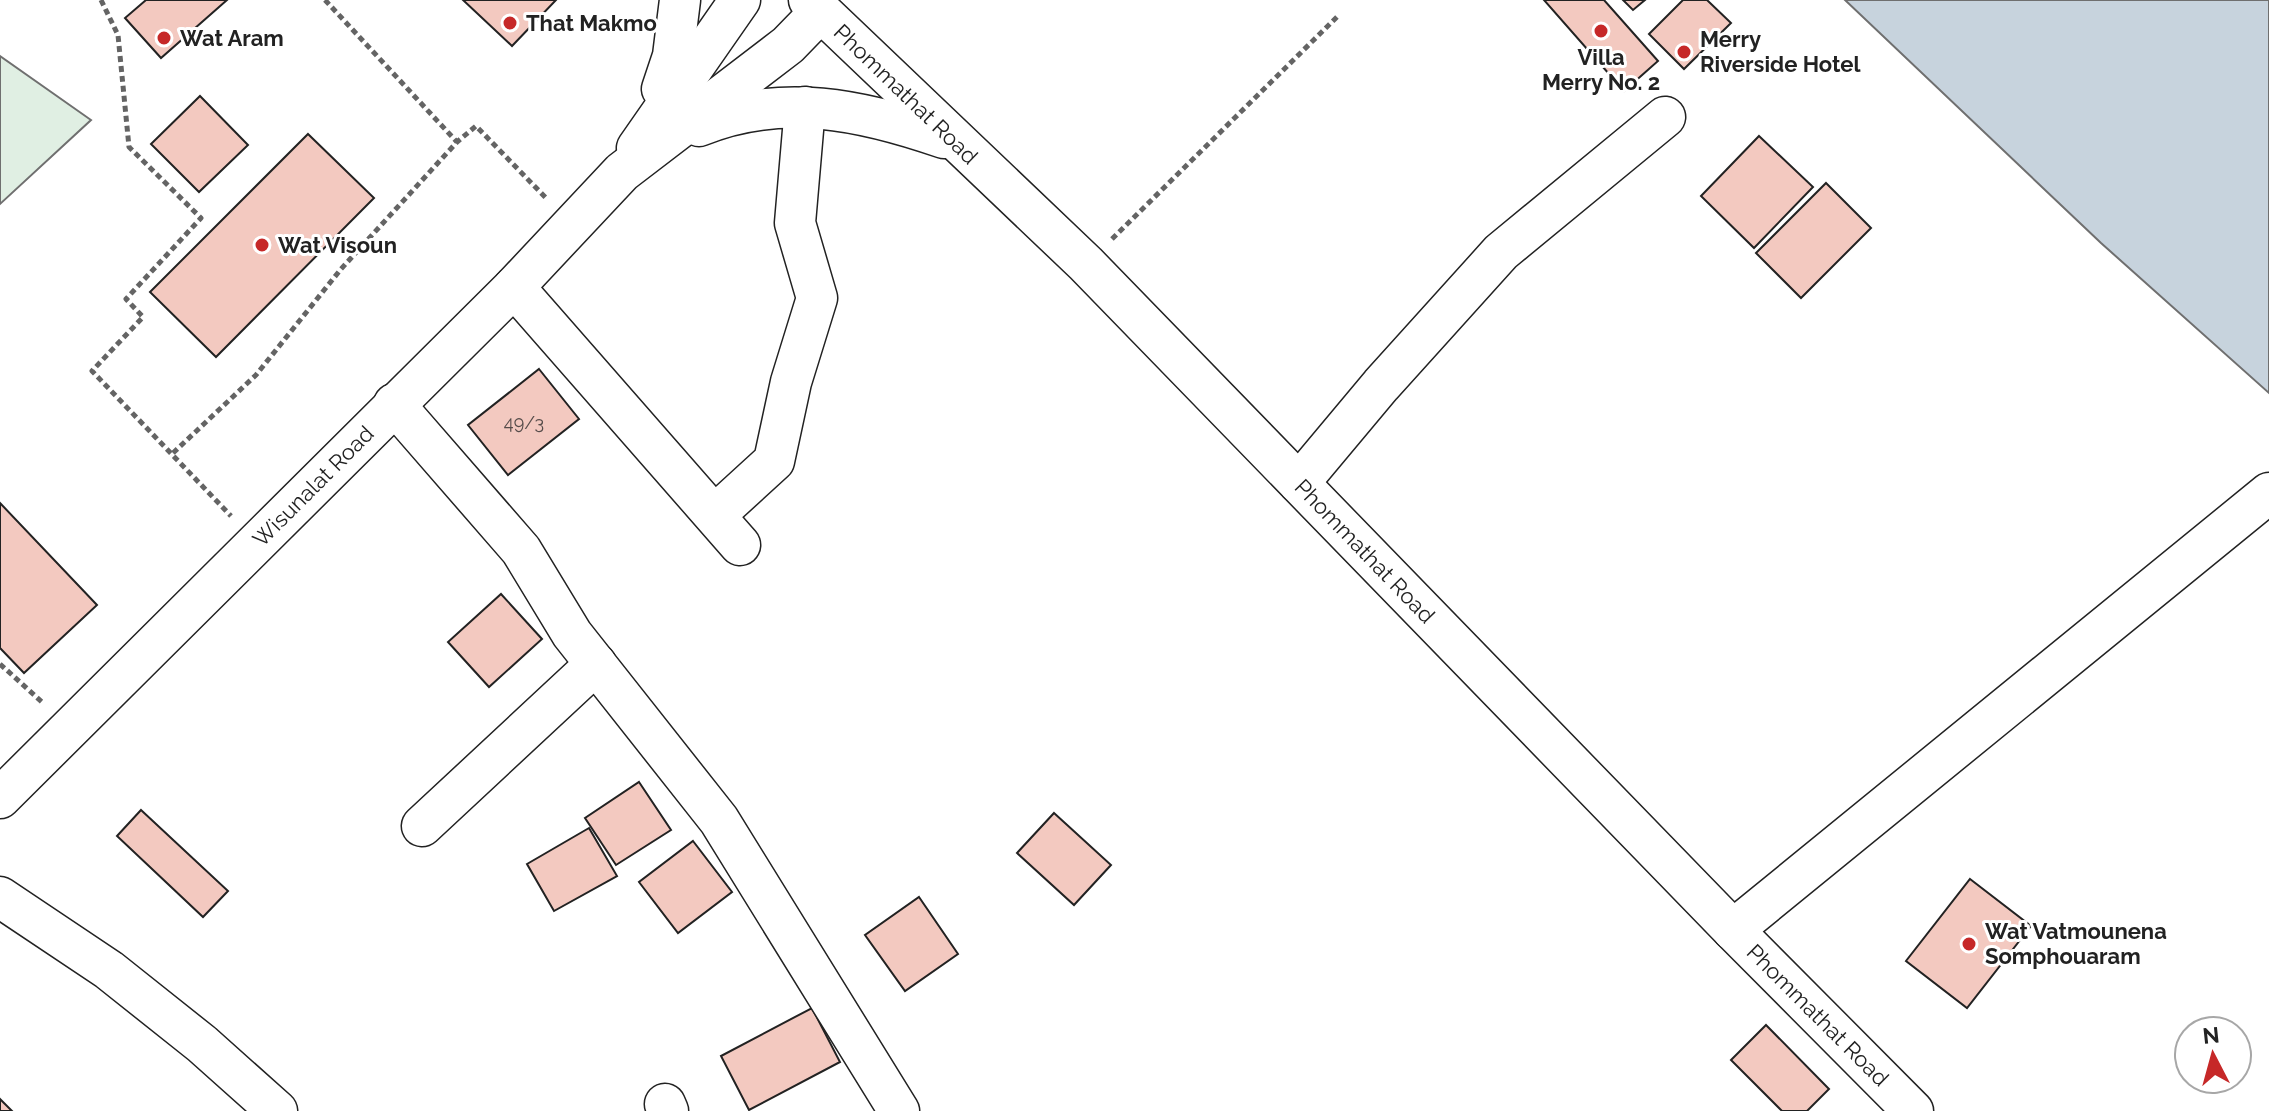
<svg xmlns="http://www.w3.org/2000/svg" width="2269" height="1111" font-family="Raleway,sans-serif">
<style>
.green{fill:#e0efe3;stroke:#6f6f6f;stroke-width:2}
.water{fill:#c7d3dd;stroke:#6f6f6f;stroke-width:2}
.building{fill:#f3c9c0;stroke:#222;stroke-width:2}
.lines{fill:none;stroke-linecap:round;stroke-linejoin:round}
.minor-casing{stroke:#222;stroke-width:43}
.path{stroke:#646464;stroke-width:5;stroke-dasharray:6 4;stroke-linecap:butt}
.minor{stroke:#fff;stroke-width:40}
.poi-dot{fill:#c62828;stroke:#fff;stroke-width:3}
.labels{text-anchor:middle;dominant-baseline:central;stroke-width:6;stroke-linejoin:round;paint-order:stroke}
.number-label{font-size:18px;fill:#564c4a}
.poi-label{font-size:22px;font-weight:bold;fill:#222;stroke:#fff;text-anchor:start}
.street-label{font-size:22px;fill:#222;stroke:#fff}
</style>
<rect width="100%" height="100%" fill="#fff"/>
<polygon class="green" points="0,56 91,120 0,204"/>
<polygon class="water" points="1845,0 2269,0 2269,393 2101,243"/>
<g class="building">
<polygon points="146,0 227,0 161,58 125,18"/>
<polygon points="463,0 556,0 512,46"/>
<polygon points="1544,0 1604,0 1658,61 1624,91"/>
<polygon points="1623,0 1645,0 1633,10"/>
<polygon points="1683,0 1707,0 1731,23 1684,69 1649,34"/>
<polygon points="200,96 248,145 199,192 151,144"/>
<polygon points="308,134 374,198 216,357 150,292"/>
<polygon points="1759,136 1813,187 1754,248 1701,196"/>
<polygon points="1826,183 1871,228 1801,298 1756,253"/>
<polygon points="539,369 579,419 508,475 468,425"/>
<polygon points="0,503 97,605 24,673 0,648"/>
<polygon points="501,594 542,639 489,687 448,642"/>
<polygon points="639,782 671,830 616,865 585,818"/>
<polygon points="141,810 228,891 203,917 117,836"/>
<polygon points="1054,813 1111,865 1074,905 1017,853"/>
<polygon points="589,828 617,876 554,911 527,864"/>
<polygon points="693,841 732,892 678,933 639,882"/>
<polygon points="1970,879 2031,926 1967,1008 1906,961"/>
<polygon points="919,897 958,954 905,991 865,935"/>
<polygon points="812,1008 840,1062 749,1110 721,1056"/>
<polygon points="1766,1025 1829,1089 1807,1111 1782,1111 1731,1060"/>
<polygon points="0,1099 12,1111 0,1111"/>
</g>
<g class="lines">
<g class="minor-casing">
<g id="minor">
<polyline points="809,0 1086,264 1733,930 1913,1111"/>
<polyline points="662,89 673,56 680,0"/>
<path d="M 699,126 C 781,92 863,110 944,138"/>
<polyline points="637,148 740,0"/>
<polyline points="514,287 740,545"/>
<polyline points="394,404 521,550 572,634 719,820 899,1111"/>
<polyline points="1299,483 1381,385 1501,252 1665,117"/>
<polyline points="716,514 774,461 791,382 817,298 795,223 805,107"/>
<polyline points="0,798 514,287 622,172 788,45 820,12"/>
<polyline points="422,826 596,664"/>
<polyline points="0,897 109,970 202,1044 277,1111"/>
<polyline points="1733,930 2269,493"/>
<polyline points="665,1104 668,1111"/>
</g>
</g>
<g class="path">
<polyline points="101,0 118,35 129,147 201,218 126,299 143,317 92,371 231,516"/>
<polyline points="325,0 457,142"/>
<polyline points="1112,239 1339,15"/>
<polyline points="173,453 256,375 341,269 457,142 476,126 546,198"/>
<polyline points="0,664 43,703"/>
</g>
<use href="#minor" class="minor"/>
</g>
<g class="poi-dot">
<circle cx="510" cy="23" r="8"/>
<circle cx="1601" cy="31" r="8"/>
<circle cx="164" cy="38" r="8"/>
<circle cx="1684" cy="52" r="8"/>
<circle cx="262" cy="245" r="8"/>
<circle cx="1969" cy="944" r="8"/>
</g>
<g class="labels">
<g class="number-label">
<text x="524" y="422">49/3</text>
</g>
<g class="poi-label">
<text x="526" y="23">That Makmo</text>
<text x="180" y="38">Wat Aram</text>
<text x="1700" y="39">Merry<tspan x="1700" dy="25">Riverside Hotel</tspan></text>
<text x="1601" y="57" text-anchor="middle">Villa<tspan x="1601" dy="25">Merry No. 2</tspan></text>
<text x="278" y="245">Wat Visoun</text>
<text x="1985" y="931">Wat Vatmounena<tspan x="1985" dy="25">Somphouaram</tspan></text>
</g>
<g class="street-label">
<text transform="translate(906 94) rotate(44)">Phommathat Road</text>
<text transform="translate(313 486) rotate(-45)">Wisunalat Road</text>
<text transform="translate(1365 551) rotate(46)">Phommathat Road</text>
<text transform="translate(1818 1015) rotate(45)">Phommathat Road</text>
</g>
</g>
<g transform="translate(2213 1055) rotate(354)"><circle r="38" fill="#ffffff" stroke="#a7a7a7" stroke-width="2"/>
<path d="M0-6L14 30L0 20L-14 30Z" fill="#c62828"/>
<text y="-12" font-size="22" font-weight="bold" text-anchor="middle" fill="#222222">N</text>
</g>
</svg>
